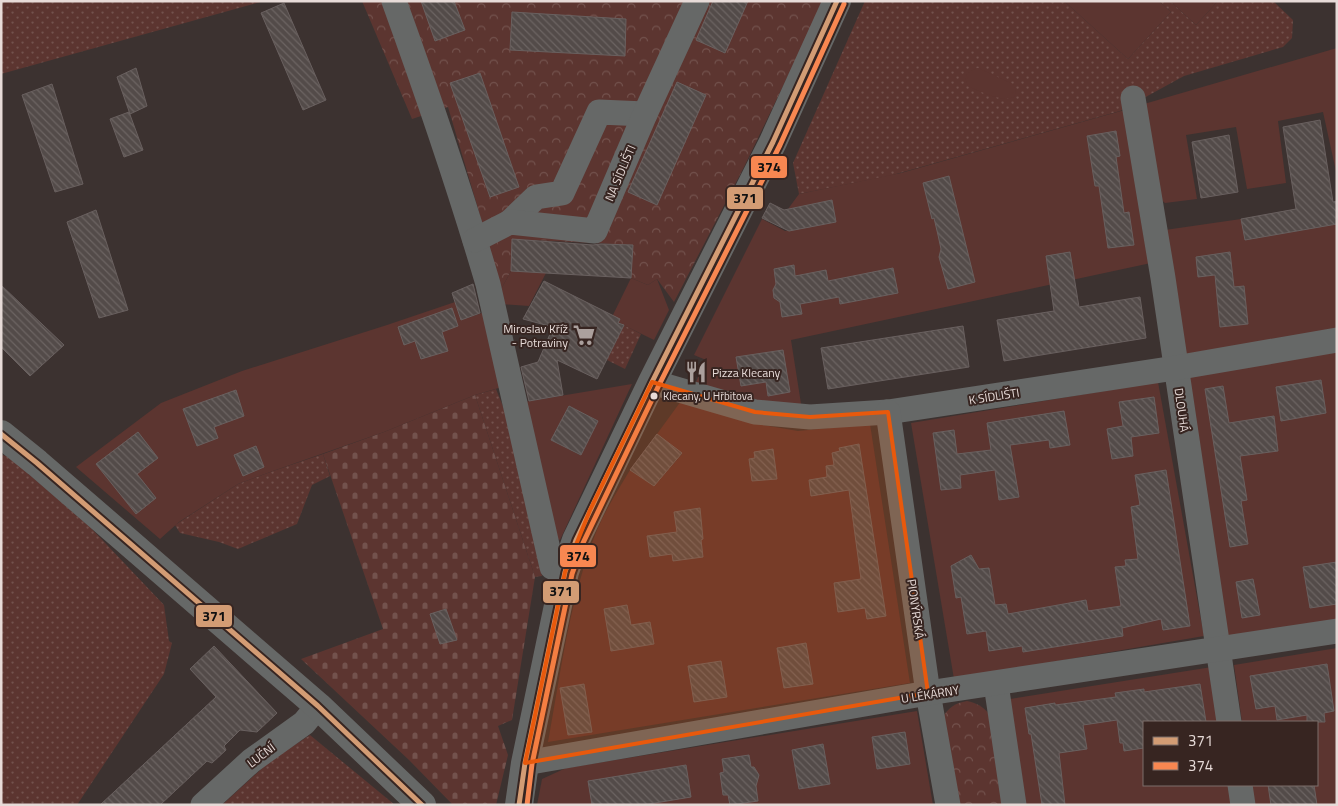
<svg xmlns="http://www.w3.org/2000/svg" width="1338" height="806" font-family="'Titillium Web',sans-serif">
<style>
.grass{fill:url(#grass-dots)}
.cemetery{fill:url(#cemetery-stones)}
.park{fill:url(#park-crowns)}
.garden{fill:#5c3530;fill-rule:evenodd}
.building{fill:url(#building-back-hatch);stroke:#69605f}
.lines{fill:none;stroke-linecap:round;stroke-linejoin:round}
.minor{stroke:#666867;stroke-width:25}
.tertiary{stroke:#666867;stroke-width:28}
.bus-1-casing{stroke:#372521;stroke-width:9}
.bus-2-casing{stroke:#372521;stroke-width:9}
.bus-1{stroke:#d39c74;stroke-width:5}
.bus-2{stroke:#f88751;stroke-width:5}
.marked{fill:#e8590c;fill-opacity:0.2;stroke:#e8590c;stroke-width:4;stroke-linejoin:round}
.bus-dot{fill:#e7dbd8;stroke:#372521;stroke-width:2}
.labels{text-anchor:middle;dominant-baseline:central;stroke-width:4;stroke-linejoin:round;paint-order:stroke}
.bus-label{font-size:11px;fill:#e7dbd8;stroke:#372521;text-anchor:start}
.street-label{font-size:12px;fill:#e7dbd8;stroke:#372521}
.poi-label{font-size:12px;fill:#e7dbd8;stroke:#372521;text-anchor:end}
.line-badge{stroke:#372521;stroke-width:2}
.pale-badge-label{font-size:14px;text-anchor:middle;font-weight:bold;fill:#111}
</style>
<defs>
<pattern id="grass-dots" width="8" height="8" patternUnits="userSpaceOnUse" patternTransform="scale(1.25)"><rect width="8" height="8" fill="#5c3530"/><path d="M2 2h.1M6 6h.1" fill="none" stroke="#73524d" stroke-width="1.8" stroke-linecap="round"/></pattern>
<pattern id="cemetery-stones" width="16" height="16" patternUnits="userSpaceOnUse" patternTransform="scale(1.25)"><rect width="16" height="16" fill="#5c3530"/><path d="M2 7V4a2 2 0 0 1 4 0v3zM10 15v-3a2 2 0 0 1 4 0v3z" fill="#73524d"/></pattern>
<pattern id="park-crowns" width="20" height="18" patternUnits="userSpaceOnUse" patternTransform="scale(1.25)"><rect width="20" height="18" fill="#5c3530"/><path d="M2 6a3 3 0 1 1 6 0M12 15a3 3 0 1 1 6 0" fill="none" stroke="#73524d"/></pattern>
<pattern id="building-back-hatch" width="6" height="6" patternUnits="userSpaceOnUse" patternTransform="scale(1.25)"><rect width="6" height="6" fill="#534b49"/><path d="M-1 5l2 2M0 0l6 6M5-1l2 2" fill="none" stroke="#6c6462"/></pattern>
</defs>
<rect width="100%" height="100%" fill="#3c3230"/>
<g class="grass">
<polygon points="1,1 264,1 1,74"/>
<polygon points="865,1 1064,1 1128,59 1171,12 1159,1 1170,1 1196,25 1218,1 1273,1 1293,20 1292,38 1283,47 1184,76 1120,111 889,176 799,194 793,163"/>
<polygon points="624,325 641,334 625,369 607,360"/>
<polygon points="496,389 515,437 542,576 535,577 475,395"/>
<polygon points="323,454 330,476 312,485 297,524 238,549 219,542 180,533 175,525 238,484 273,471"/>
<polygon points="1,455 8,456 90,527 164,605 169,641 172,643 164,674 77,805 1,805"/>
<polygon points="310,735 395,805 222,805 270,761"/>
</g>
<polygon class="cemetery" points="475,395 535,577 512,720 498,726 508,755 496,805 453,805 409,760 301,659 383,629 323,454 384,432"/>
<g class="park">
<polygon points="362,1 824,1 745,165 674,302 657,279 648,285 631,278 633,245 512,239 511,271 499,293 479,212 448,107 412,119"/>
<path d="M 967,701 C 976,703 983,706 989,714 L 1006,805 L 954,805 L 942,718 C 948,708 955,703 967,701 Z"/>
</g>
<g class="garden">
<polygon points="1064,1 1159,1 1171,12 1128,59"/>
<polygon points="1170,1 1218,1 1196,25"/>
<polygon points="1337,48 1337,176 1323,112 1278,121 1286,183 1247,189 1236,127 1186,135 1197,199 1165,203 1158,197 1144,104"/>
<path d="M 978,68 L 1013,84 L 1016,91 L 1014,97 C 1003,103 979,91 968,86 C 963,76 967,71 978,68 Z"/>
<polygon points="1128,109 1151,263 791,340 802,410 717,393 695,384 706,360 694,355 762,219 785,231 836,222 832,200 788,209 799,194 901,173"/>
<polygon points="1241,219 1245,240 1337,224 1337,332 1185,357 1165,230"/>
<polygon points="511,271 546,273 529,306 501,304 499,293"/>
<polygon points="631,278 648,285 657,279 669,310 654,340 611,319"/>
<polygon points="455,302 461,320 485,312 502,387 475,395 384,432 273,471 238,484 179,522 160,539 76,467 161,403 242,371 387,325"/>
<polygon points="1337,352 1337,620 1226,636 1183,375"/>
<polygon points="1158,382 1204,636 954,679 911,423"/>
<path d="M 632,384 L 560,540 L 555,538 L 524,402 ZM 569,406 L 598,421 L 580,455 L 551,440 Z"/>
<path d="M 681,401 L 763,425 L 798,431 L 870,424 L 910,683 L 548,742 C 561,672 570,596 597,530 C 606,509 618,490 630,470 L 654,486 L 682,454 L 657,434 Z"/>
<polygon points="1337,648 1337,805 1254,805 1252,785 1317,785 1317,722 1242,722 1234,665"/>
<polygon points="1212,667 1221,722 1144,722 1144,785 1230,785 1233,805 1026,805 1010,699"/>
<polygon points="917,711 933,805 537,805 542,779 566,768"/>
</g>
<g class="building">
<polygon points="421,1 454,1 465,30 435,41"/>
<polygon points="713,1 748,1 725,53 696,40"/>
<polygon points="284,3 326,100 303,110 261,13"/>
<polygon points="512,12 626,19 625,56 510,50"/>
<polygon points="136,68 147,106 130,114 117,77"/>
<polygon points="480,73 519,187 490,197 450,83"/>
<polygon points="677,82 706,95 657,205 628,192"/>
<polygon points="52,84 83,184 55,192 22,95"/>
<polygon points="129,112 143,150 124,157 110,119"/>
<polygon points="1320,120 1333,202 1337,201 1337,224 1245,240 1241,219 1296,209 1283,127"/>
<polygon points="1116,131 1120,156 1116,157 1124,213 1129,212 1134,245 1108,248 1099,186 1095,186 1087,136"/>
<polygon points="1229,135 1238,192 1201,198 1192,142"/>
<polygon points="949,176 975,282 948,289 939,257 941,249 938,235 934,218 932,219 923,183"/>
<polygon points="832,200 836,222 789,231 762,218 770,203 784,210"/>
<polygon points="96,210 128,310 99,318 67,222"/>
<polygon points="512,239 593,245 601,244 633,245 631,278 511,271"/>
<polygon points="1070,252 1079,307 1140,297 1146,338 1004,361 997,320 1054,311 1046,256"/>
<polygon points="1230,252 1234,287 1244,286 1248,324 1220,327 1215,275 1198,277 1196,257"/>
<polygon points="794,265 795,276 826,270 828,281 893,268 898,293 840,304 839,297 800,304 802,314 782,317 780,302 774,298 773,290 776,284 774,269"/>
<polygon points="544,281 620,319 618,323 624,325 597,379 557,360 563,395 529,401 521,367 538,362 553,327 523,319"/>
<polygon points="473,284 480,313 461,320 452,293"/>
<polygon points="1,285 64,345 30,376 1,347"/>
<polygon points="452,308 458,326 442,332 448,351 421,359 415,341 404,345 398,327"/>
<polygon points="963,326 969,367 828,389 821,348"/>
<polygon points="783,350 790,392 768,396 766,382 741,386 736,357"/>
<polygon points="1321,380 1326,413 1281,421 1276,387"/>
<polygon points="1223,386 1229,423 1274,416 1278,451 1240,456 1247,500 1241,501 1248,544 1230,547 1205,389"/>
<polygon points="236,390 244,416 214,427 218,438 197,446 183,409"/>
<polygon points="1154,397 1159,433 1131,437 1133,456 1112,459 1107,429 1123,426 1119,402"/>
<polygon points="569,406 598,421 581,455 551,440"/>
<polygon points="1064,411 1070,445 1050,448 1049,440 1010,445 1019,497 999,500 995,470 960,475 961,488 941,490 933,433 954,430 957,454 991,450 987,423"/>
<polygon points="138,432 158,458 137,474 156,498 136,514 96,464"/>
<polygon points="657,434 682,453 654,486 630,470"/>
<polygon points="859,444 886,616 867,619 865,608 838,612 834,583 861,579 849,490 811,496 809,480 827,477 826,466 834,465 832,453 840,451 839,448"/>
<polygon points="256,446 264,467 243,476 234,455"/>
<polygon points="773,449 777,479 752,481 749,459 755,458 754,452"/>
<polygon points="1166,470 1190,626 1163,630 1161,619 1122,628 1123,636 1023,652 1022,646 989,651 986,631 967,634 961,597 956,598 951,566 971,555 979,569 989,568 995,605 1006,604 1008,614 1086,600 1088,611 1121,606 1115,567 1126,566 1125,560 1138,559 1131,507 1140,505 1135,475"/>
<polygon points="700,508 703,539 701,540 703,557 673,561 672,554 650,557 647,536 677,532 674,512"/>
<polygon points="1337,562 1337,604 1310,608 1303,567"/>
<polygon points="1253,579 1260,615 1242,618 1236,582"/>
<polygon points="627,605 631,625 650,622 654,644 611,651 604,609"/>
<polygon points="446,609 457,640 440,644 430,614"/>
<polygon points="806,643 813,684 784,688 777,648"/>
<polygon points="214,646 277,713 257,732 240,730 224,746 226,750 212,763 207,761 160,805 100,805 216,697 190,669"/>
<polygon points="721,661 727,697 694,702 688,666"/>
<polygon points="1327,664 1334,711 1324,713 1325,722 1307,722 1307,715 1277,720 1275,706 1256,709 1250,676"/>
<polygon points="584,684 592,732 568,735 560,688"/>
<polygon points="1200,684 1206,722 1144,722 1144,748 1124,751 1123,743 1120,743 1117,720 1083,725 1087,749 1059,753 1065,805 1042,805 1031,734 1029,734 1025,708 1055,703 1055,705 1116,697 1115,693 1144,689 1144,692"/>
<polygon points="905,732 910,764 877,769 872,737"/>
<polygon points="823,744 830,784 799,789 792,750"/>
<polygon points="749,755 751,767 754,767 759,775 756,786 758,801 730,805 728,795 723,795 720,773 724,772 722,759"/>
<polygon points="686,765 691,797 643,805 592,805 588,781"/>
<polygon points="1268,785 1314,785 1317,805 1271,805"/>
</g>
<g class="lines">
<g class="minor">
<path d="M 394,1 C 428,95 460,189 488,284 L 552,567 L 565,572"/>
<polyline points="1133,98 1163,278 1229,722"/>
<polyline points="510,222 536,197 562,193 599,112 645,114"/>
<polyline points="475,240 510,222 595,231 645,114 697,1"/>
<polyline points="652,382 755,412 810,417 888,412 1175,368 1337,340"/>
<polyline points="888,412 928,693 948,805"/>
<polyline points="996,684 1014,805"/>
<polyline points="525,763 928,693 1337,631"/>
<polyline points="1240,785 1243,805"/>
<polyline points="203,805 251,761 304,723 318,706"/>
</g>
<g class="tertiary">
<polyline points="1,434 37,463 318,706 422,805"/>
<polyline points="519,805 525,763 565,572 576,540 652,382 773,142 837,1"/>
</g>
<g class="bus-1-casing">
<g id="bus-1">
<polyline points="1,434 37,463 318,706 422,805"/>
<polyline points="519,805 525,763 565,572 576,540 652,382 773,142 837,1"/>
</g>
</g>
<g class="bus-2-casing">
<polyline id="bus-2" points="527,805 532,764 572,574 583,543 659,385 780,145 844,4"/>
</g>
<use href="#bus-1" class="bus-1"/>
<use href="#bus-2" class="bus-2"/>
</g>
<path class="marked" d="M 652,382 L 755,412 L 810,417 L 888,412 L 928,693 L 525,763 L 565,572 L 590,510 Z"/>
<defs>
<g id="supermarket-bare" transform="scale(1.725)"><path d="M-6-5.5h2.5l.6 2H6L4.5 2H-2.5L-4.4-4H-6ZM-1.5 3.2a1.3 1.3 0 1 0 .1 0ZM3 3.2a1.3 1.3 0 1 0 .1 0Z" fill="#aba09d" stroke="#372521" stroke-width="2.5" paint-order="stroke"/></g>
<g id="restaurant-bare" transform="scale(1.725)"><path d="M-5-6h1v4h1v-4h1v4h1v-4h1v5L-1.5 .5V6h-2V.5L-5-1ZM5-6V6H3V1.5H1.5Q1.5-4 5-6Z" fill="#aba09d" stroke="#372521" stroke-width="2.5" paint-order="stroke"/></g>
</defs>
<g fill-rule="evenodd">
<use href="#supermarket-bare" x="584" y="335"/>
<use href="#restaurant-bare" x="696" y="372"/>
</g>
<circle class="bus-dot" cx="654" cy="396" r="4.5"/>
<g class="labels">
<g class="bus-label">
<text x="663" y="396">Klecany, U Hřbitova</text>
</g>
<g class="street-label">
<text transform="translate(620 173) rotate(-67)">NA SÍDLIŠTI</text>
<text transform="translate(994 396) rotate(-9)">K SÍDLIŠTI</text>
<text transform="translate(1182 410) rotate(82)">DLOUHÁ</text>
<text transform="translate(916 609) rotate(82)">PIONÝRSKÁ</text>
<text transform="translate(930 694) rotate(-9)">U LÉKÁRNY</text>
<text transform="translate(261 755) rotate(-37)">LUČNÍ</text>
</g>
<g class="poi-label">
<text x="568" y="328">Miroslav Kříž<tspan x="568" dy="14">- Potraviny</tspan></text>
<text x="712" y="372" text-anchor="start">Pizza Klecany</text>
</g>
</g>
<g class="line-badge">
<rect x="750" y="155" width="38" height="24" rx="5" fill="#f88751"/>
<rect x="726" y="186" width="38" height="24" rx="5" fill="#d39c74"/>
<rect x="559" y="544" width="38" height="24" rx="5" fill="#f88751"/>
<rect x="542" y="580" width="38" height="24" rx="5" fill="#d39c74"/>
<rect x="195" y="604" width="38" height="24" rx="5" fill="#d39c74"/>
</g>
<g class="pale-badge-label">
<text x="769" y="172">374</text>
<text x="745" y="203">371</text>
<text x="578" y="561">374</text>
<text x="561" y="596">371</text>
<text x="214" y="621">371</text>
</g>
<rect width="1338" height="806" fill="none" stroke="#e7dbd8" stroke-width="5"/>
<rect x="1143" y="721" width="175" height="65" fill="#372521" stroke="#7d6e6a"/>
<rect x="1153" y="737" width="25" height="8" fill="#d39c74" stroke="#7d6e6a"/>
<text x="1188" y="746" font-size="15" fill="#e7dbd8">371</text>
<rect x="1153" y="762" width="25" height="8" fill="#f88751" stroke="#7d6e6a"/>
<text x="1188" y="771" font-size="15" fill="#e7dbd8">374</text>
</svg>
